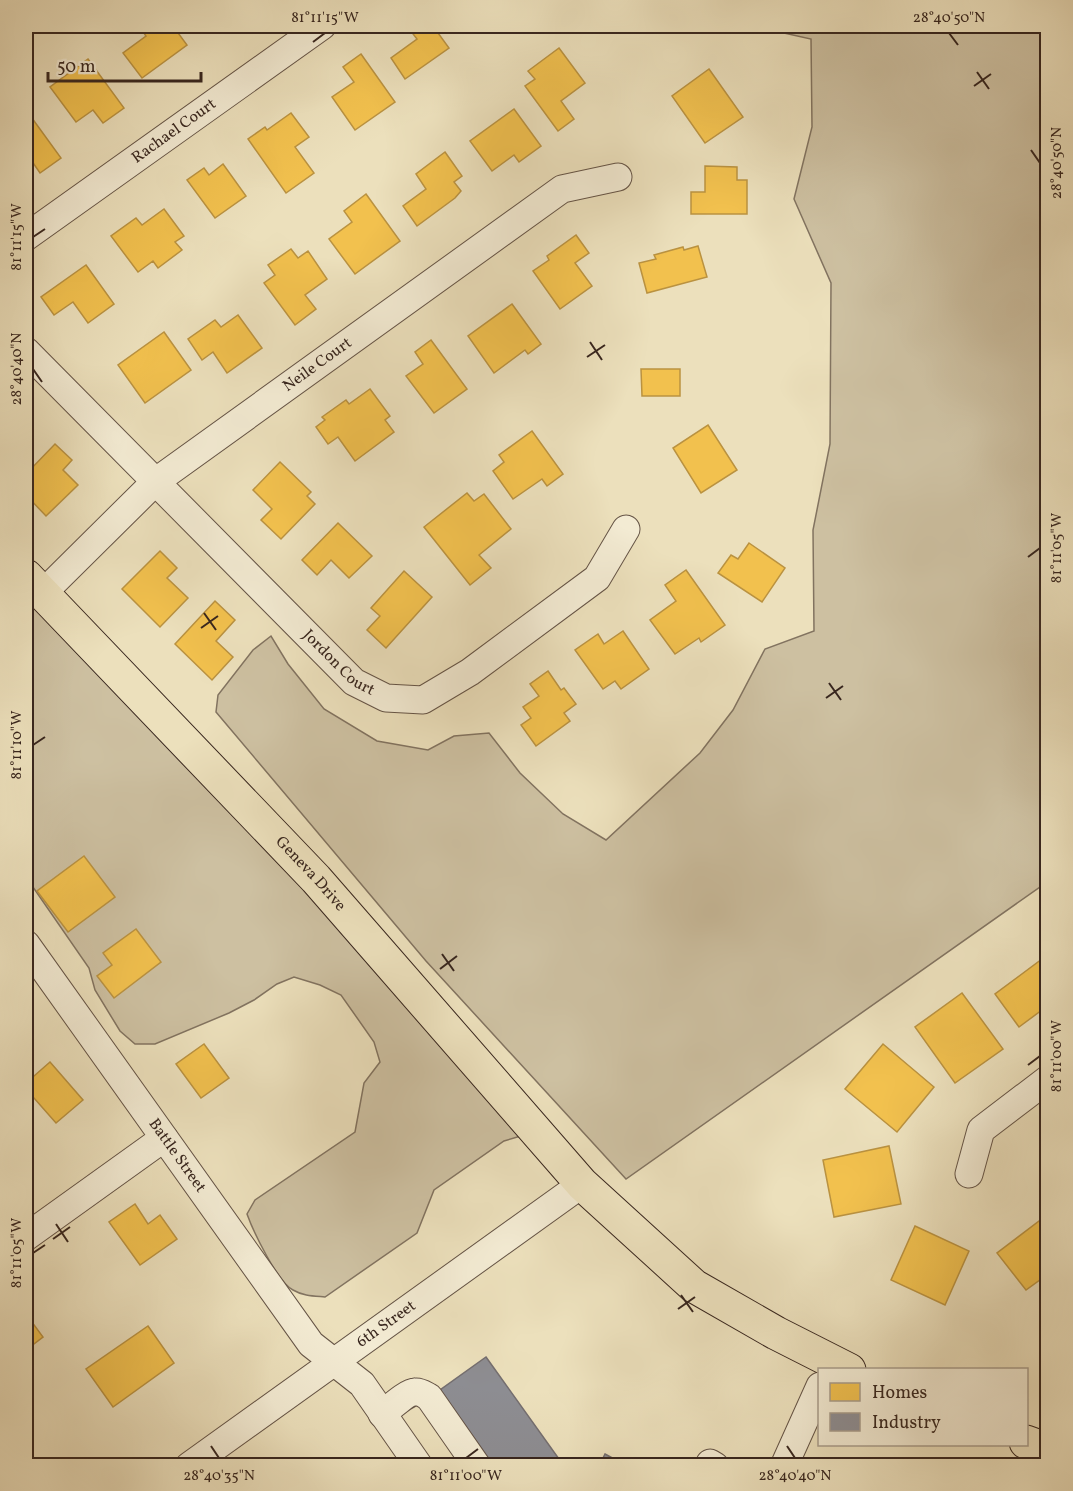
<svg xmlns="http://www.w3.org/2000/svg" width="1073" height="1491" font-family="Vollkorn,serif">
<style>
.green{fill:#cdc0a1;stroke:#827360;stroke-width:1.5}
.homes{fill:#f2c14e;stroke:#ba9240;stroke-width:1.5}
.industry{fill:#8d8d92;stroke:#746e6f;stroke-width:1.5}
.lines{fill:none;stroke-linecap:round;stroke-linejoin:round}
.minor-casing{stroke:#655446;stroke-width:29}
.major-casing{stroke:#38261e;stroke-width:35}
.minor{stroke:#f3ebd3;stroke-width:27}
.major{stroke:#ece0bc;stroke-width:33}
.ticks{fill:none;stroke:#38261e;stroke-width:2}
.labels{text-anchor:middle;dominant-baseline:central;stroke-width:6;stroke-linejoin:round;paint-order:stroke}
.street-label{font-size:16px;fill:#38261e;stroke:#f3ebd3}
.neatline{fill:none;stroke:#38261e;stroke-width:2}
.ticks-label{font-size:15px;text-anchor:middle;fill:#38261e}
</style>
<rect width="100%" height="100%" fill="#ece0bc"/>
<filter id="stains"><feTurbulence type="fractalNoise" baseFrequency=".00333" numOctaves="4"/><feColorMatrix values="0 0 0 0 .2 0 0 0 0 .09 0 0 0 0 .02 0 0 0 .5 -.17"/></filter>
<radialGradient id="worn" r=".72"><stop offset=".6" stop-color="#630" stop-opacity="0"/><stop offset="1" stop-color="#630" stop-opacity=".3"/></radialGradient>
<g class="green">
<polygon points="699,26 1047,26 1047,882 626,1179 426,961 216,712 218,695 253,650 271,636 288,664 324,709 377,741 428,750 454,736 489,733 520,773 563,814 606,840 700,753 733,710 765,649 814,631 813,530 830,444 831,283 794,199 812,127 811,39 784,33 714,32"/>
<path d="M 31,598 L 307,887 L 524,1135 L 504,1141 L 434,1190 L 417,1233 L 325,1297 C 314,1296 303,1296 293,1290 C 278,1283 253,1231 247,1214 L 255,1200 L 355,1132 L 364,1083 L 380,1062 L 374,1042 L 341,995 L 320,985 L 294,977 L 277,984 L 254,1000 L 229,1013 L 155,1044 L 135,1044 L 120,1031 L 95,990 L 89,968 L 26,877 L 26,602 Z"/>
</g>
<g class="homes">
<polygon points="139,26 173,26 187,45 142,78 123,53 146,36"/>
<polygon points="407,26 433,26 449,48 405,79 391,58 417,39"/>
<polygon points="559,48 585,83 561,101 574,119 558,131 525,86 535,79 528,71"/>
<polygon points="361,54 395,102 355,130 332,97 354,82 343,67"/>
<polygon points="88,59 124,108 103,123 93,110 76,122 50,87"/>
<polygon points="709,69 743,117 705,143 672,96"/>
<polygon points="514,109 541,146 519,162 514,155 492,171 470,141"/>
<polygon points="291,113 309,137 295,147 314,173 286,193 248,139 265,127 267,130"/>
<polygon points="29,114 61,158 40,173 29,157 26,160 26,117"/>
<polygon points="445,152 462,176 454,182 461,191 455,198 417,226 403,206 426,189 416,174"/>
<polygon points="223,164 246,196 215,218 187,180 204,168 209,175"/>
<polygon points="705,166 737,167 737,180 747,180 747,214 691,214 691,192 705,192"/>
<polygon points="366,194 400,241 355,274 329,239 352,222 344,211"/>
<polygon points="164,209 184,236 175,242 182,250 158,268 153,261 138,272 111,236 136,218 142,225"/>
<polygon points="576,235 589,253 575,263 592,286 560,309 533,271 549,260 547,256"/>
<polygon points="698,246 707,277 647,293 639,263 656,259 654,255 683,247 684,250"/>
<polygon points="291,249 298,258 308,251 327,279 305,295 316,309 295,325 264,283 275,275 268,265"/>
<polygon points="86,265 114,304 88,323 73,302 54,315 41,297"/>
<polygon points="512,304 541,344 528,354 525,350 494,373 468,336"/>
<polygon points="238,315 262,348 227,373 213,352 202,360 188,339 215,320 221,327"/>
<polygon points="164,332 191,370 145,403 118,365"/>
<polygon points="431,340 467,389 434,413 406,376 423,364 415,352"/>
<polygon points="641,369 680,369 680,396 642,396"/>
<polygon points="370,389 390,416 385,420 394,432 355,461 338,437 328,444 316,427 325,420 322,417 346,400 349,404"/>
<polygon points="708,425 737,470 701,493 673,448"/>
<polygon points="532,431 563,474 547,486 542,479 513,499 493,471 504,462 499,455"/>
<polygon points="55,444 72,460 63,470 78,485 46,516 26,495 26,474"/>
<polygon points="280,462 311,492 307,496 315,504 281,539 261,520 272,509 253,490"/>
<polygon points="467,493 474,501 484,494 511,529 479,555 491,568 470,585 424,527"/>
<polygon points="338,523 372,556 349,578 331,560 317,575 302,560"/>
<polygon points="749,543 785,568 762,602 718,573 731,555 738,559"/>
<polygon points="160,551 177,568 167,578 188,598 160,627 122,589"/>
<polygon points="686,570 725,625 701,642 699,638 675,654 650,620 676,601 665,585"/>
<polygon points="404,571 432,597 386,648 367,630 380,616 371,608"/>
<polygon points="215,601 235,620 216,641 233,657 212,680 175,644"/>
<polygon points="623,631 649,669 621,689 615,681 603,689 575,650 598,634 604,644"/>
<polygon points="548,671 561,690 564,688 576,704 564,713 570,721 536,746 521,725 531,718 523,707 539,696 530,684"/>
<polygon points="84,856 115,897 68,932 37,891"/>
<polygon points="136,929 161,962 114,998 97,976 112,965 103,953"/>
<polygon points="1042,959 1048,966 1048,1017 1042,1010 1019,1027 995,994"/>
<polygon points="962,993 1003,1049 955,1083 915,1027"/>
<polygon points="204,1044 229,1078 201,1098 176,1064"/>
<polygon points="883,1044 934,1087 897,1132 845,1089"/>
<polygon points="50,1062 83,1100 56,1123 26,1089 26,1083"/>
<polygon points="889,1146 901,1204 834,1217 823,1160"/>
<polygon points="135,1204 148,1224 160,1215 177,1239 140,1265 109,1222"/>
<polygon points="1043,1218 1048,1224 1048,1274 1026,1290 997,1253"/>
<polygon points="915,1226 969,1251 945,1305 891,1280"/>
<polygon points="26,1314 43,1337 26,1350"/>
<polygon points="148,1326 174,1363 113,1407 86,1369"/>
</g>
<g class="industry">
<polygon points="486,1357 564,1466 494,1466 440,1390"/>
<polygon points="605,1454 627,1466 599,1466"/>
</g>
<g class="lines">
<g class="minor-casing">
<g id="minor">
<path id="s1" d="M 26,237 L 322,26"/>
<path id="s2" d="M 26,351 L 354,682 L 386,698 L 423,700 L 470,672 L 597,578 L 626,529"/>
<path id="s3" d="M 43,593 L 155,482 L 562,189 L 618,177"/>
<path id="s4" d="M 26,944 L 311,1344 L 362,1384 L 419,1466"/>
<polyline points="969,1174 981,1130 1048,1079"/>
<polyline points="26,1237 164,1138"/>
<path d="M 382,1414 C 389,1409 407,1392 415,1392 C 420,1391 425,1395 429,1397 L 477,1466"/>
<polyline points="710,1463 715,1466"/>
<path id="s5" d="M 189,1466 L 582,1184"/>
<polyline points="784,1466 820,1386"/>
</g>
</g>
<g class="major-casing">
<g id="major">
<path id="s6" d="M 26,576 L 316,879 L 582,1184 L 694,1286 L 776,1333 L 849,1370"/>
<polyline points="1026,1442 1048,1450"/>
</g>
</g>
<use href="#minor" class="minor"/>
<use href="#major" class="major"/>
</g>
<path class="ticks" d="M 949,33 L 958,45M 313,42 L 325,33M 977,72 L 989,89M 974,86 L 991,74M 1031,150 L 1040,163M 33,237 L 45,229M 590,342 L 602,360M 587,357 L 605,345M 33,369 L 42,382M 1028,557 L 1040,548M 204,613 L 216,630M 201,628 L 218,616M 829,683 L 841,700M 826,698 L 843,686M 33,745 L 45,737M 442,954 L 454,971M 440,969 L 457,956M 1028,1065 L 1040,1056M 56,1224 L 68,1242M 53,1239 L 70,1227M 33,1253 L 45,1245M 681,1295 L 693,1312M 678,1309 L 695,1297M 211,1446 L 219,1458M 787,1446 L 795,1458M 466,1458 L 478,1449"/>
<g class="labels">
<g class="street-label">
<text stroke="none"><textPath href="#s1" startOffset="182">Rachael Court</textPath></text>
<text stroke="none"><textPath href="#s3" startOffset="358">Neile Court</textPath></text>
<text stroke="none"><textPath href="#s2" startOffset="442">Jordon Court</textPath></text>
<text stroke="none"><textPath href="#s6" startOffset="412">Geneva Drive</textPath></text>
<text stroke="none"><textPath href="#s4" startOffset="260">Battle Street</textPath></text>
<text stroke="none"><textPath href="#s5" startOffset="243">6th Street</textPath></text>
</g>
</g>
<rect width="1073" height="1491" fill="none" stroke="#ece0bc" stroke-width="66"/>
<rect x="818" y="1368" width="210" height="78" fill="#f3ebd3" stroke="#a89c8b" stroke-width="1.5"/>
<rect x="830" y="1383" width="30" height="18" fill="#f2c14e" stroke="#a89c8b" stroke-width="1.5"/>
<text x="872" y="1398" font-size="18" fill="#38261e">Homes</text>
<rect x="830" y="1413" width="30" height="18" fill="#8d8d92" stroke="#a89c8b" stroke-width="1.5"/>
<text x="872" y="1428" font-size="18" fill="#38261e">Industry</text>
<path d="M48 72v9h153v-9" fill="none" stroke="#38261e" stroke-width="3"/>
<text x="57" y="72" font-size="18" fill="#38261e" stroke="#f3ebd3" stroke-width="4.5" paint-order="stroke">50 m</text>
<rect x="33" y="33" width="1007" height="1425" class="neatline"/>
<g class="ticks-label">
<text x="325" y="22">81°11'15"W</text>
<text x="949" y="22">28°40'50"N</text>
<text transform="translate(1056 163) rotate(-90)" y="5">28°40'50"N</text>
<text transform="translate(16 237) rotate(-90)" y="5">81°11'15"W</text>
<text transform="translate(16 369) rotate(-90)" y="5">28°40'40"N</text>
<text transform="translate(1056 548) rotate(-90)" y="5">81°11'05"W</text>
<text transform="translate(16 745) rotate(-90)" y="5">81°11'10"W</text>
<text transform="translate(1056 1056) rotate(-90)" y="5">81°11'00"W</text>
<text transform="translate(16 1253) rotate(-90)" y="5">81°11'05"W</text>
<text x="219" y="1480">28°40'35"N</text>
<text x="466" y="1480">81°11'00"W</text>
<text x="795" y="1480">28°40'40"N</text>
</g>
<rect width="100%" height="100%" filter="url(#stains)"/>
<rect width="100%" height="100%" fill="url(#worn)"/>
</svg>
